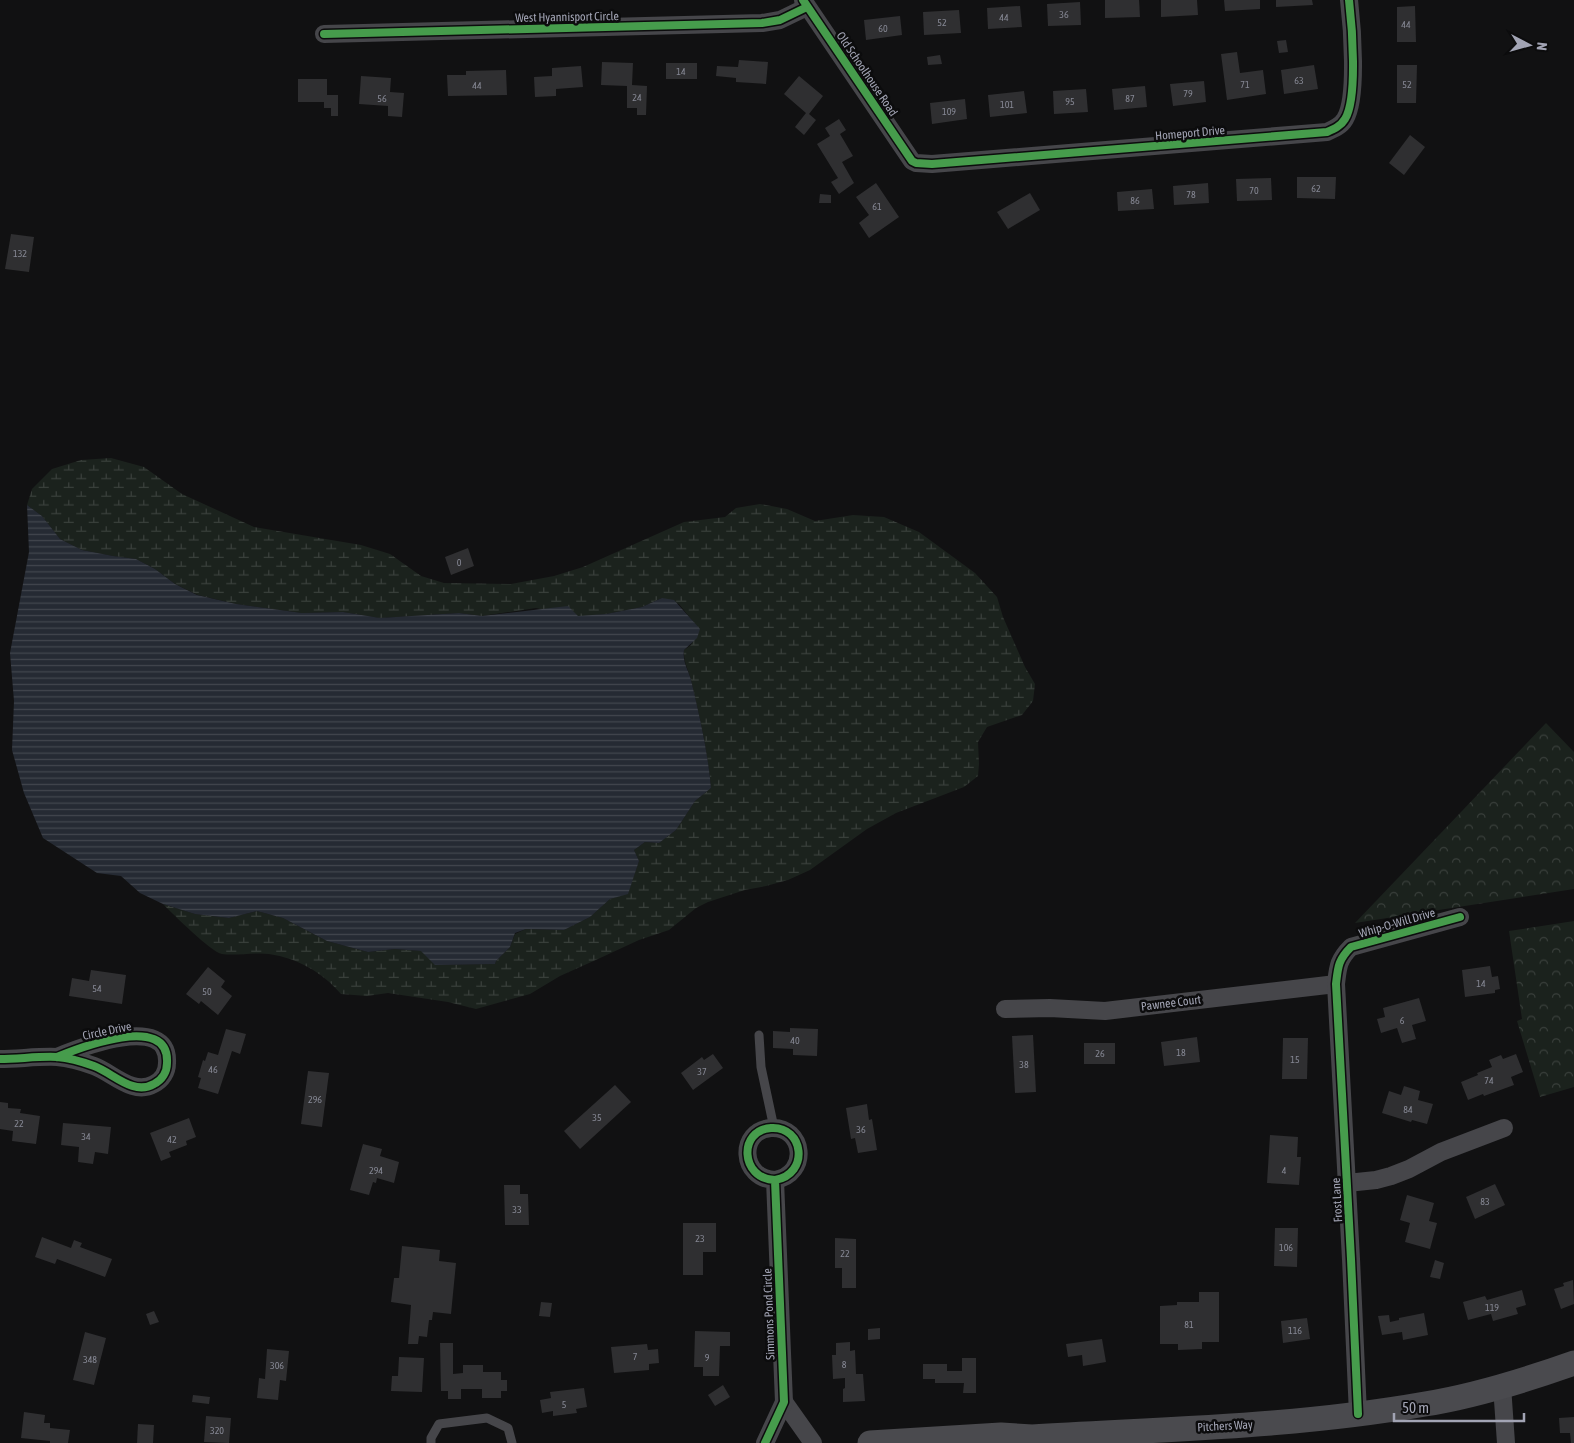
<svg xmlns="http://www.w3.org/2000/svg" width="1574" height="1443" font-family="'Asap Condensed',sans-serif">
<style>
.forest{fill:url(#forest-crowns)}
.wetland{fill:url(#wetland-marsh)}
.water{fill:url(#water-rules)}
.building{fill:#2f2f31}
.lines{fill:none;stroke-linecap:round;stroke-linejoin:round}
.lane{stroke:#46464a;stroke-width:9}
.street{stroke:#46464a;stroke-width:18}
.secondary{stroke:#4a4a4e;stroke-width:25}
.cycleway-casing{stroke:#0c0c0d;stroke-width:11}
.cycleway{stroke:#469c4c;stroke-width:8}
.labels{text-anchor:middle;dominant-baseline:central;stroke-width:5;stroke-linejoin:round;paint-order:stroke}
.number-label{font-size:10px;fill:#858793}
.street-label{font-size:12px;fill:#a2a4b4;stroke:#0c0c0d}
</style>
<defs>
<pattern id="forest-crowns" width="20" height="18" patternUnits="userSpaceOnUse" patternTransform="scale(1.25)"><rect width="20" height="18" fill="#1b221d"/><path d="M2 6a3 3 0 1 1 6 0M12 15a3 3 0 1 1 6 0" fill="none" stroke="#393f3b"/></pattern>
<pattern id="wetland-marsh" width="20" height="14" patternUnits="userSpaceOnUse" patternTransform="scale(1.25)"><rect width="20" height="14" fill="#1b221d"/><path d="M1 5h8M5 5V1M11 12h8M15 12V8" fill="none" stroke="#393f3b"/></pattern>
<pattern id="water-rules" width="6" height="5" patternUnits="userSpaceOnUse" patternTransform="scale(1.25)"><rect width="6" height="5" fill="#252a33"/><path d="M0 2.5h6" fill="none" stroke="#42464e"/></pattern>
</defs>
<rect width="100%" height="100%" fill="#111112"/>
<g class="forest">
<polygon points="1546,723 1574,752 1574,889 1355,923"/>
<polygon points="1574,921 1574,1087 1540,1097 1517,1021 1522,1019 1509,931"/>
</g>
<path class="wetland" d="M 111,458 L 144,467 L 182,494 L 254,527 L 361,545 L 390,554 L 421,576 L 444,583 L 511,584 L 554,576 L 583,567 L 684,522 L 725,517 L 736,508 L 760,504 L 787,509 L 815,521 L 853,515 L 884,517 L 919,532 L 975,573 L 997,597 L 1003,617 L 1025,667 L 1035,684 L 1033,701 L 1022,715 L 987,727 L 978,742 L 979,764 L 978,776 L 964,787 L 896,813 L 867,829 L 810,870 L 788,880 L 766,886 L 745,890 L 708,902 L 696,908 L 669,930 L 639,940 L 598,959 L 560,976 L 530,994 L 476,1009 L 448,1002 L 388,993 L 367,996 L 341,994 C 323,973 298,958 269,954 C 254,952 236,956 222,954 C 211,952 173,914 163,904 L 195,914 L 229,918 L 257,911 L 283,918 L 327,941 L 368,952 L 395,949 L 422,951 L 436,965 L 495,964 L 496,961 L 510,947 L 515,934 L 526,929 L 564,930 L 590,917 L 610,899 L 628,893 L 639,861 L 634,850 L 645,842 L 659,843 L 676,830 L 695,801 L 711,788 C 708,753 700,718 692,684 C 690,672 683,663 684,650 L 691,645 L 699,629 L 679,604 L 662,598 L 642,607 L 606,614 L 578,617 L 536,608 L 482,616 L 459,613 L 380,618 L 343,612 L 302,613 L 236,604 L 198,595 L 175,584 L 155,569 L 136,559 L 113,556 L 82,550 L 60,539 L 42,516 L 27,505 L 32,489 L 52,469 L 81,460 Z"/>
<path class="water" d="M 27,505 L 42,516 L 60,539 L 82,550 L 113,556 L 136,559 L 155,569 L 175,584 L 197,595 L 236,604 L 302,613 L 343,612 L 380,618 L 459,613 L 482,616 L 568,606 L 578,616 L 606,614 L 642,607 L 662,598 L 674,600 L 700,629 L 697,638 L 684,650 C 682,663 690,672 692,684 C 700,718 708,753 711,788 L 695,801 L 676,830 L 659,843 L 645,842 L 634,850 L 639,861 L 628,894 L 610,899 L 590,917 L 564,930 L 526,929 L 515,933 L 510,947 L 496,961 L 495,964 L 435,965 L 421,951 L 395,949 L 368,952 L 327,941 L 283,918 L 257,911 L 229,918 L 195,914 L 163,904 L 140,893 L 121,876 L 97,873 L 43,838 L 24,793 L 12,750 L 14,701 L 10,653 L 29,552 Z"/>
<g class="building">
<polygon points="1105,0 1139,0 1140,17 1105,18"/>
<polygon points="1161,0 1197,0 1198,15 1161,17"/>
<polygon points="1224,0 1260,0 1260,9 1225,11"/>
<polygon points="1276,0 1312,0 1313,5 1276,7"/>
<polygon points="1080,2 1081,25 1048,26 1047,4"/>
<polygon points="1020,6 1022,27 988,29 987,8"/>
<polygon points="1415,6 1416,42 1397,42 1397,7"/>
<polygon points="959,10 961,33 924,35 923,12"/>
<polygon points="900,16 902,35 866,40 864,20"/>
<polygon points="1286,40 1288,52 1279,53 1277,41"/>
<polygon points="1237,52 1240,73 1263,70 1266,94 1227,100 1221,54"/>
<polygon points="940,55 942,64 928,65 927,57"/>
<polygon points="739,60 768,62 766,84 736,82 736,78 716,76 717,66 738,67"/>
<polygon points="602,62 633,63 632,85 647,86 646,115 637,115 637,108 627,108 627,86 601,85"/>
<rect x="666" y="63" width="31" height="16"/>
<polygon points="1314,65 1318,89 1284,94 1281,70"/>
<polygon points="1397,65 1417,65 1416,103 1397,103"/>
<polygon points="581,66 583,87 556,89 556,96 535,97 534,77 552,76 552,68"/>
<polygon points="506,70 507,95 448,96 447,75 466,75 466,71"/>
<polygon points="361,76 391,78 390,92 404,93 402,117 388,116 388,106 359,104"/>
<polygon points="799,76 823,96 809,114 816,120 804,135 795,127 806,113 784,94"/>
<polygon points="298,79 327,79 327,95 338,95 338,116 331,116 331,108 324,108 324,102 298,102"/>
<polygon points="1204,81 1206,102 1173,106 1170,84"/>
<polygon points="1145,86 1147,107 1114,110 1112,89"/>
<polygon points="1086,89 1088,112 1054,114 1053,91"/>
<polygon points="1024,91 1027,113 990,117 988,95"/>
<polygon points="965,99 967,119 932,124 930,103"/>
<polygon points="839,119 846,130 840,134 853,156 842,162 854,183 839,194 831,182 838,178 817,144 830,136 825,128"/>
<polygon points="1410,135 1425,147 1404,175 1389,163"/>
<polygon points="1297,177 1336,177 1335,199 1297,198"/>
<polygon points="1271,178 1272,200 1237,201 1236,179"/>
<polygon points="876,183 899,217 869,238 859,223 869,215 856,197"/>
<polygon points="1208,183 1209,203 1174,205 1173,186"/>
<polygon points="1152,189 1154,209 1118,211 1117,192"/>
<polygon points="1030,193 1040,210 1008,229 997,212"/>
<polygon points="820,194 831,195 831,203 819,203"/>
<polygon points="11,234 34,237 29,272 5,269"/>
<polygon points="468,548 474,566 451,575 445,557"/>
<polygon points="1490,966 1492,977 1498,976 1500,989 1495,990 1495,993 1465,997 1462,970"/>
<polygon points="208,967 225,981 221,987 232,996 218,1015 201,1001 199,1004 186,994"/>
<polygon points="91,970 126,975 122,1004 69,996 72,978 89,981"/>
<polygon points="1419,998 1426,1021 1412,1025 1416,1039 1402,1043 1397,1028 1381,1033 1377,1019 1385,1017 1383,1008"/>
<polygon points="790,1028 818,1029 817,1056 793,1055 793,1049 773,1048 773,1031 790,1032"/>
<polygon points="226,1029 246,1034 240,1054 232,1051 218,1094 198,1088 201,1078 198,1077 203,1060 205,1061 208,1052 218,1055"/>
<polygon points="1033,1035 1036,1092 1015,1093 1012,1036"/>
<polygon points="1197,1037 1200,1062 1164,1066 1161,1042"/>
<polygon points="1283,1038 1308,1038 1307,1079 1282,1079"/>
<rect x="1084" y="1043" width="31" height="21"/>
<polygon points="713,1054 723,1068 693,1090 681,1073 702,1057 704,1060"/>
<polygon points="1516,1054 1523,1072 1511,1077 1514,1085 1484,1096 1483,1094 1468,1100 1461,1082 1478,1075 1477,1073 1492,1067 1489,1060 1501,1055 1503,1059"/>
<polygon points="308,1071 329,1073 322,1127 301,1124"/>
<polygon points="615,1085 631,1102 580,1149 564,1131"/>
<polygon points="1404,1086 1420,1091 1418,1100 1433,1104 1427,1124 1412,1120 1411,1122 1382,1113 1389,1091 1401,1095"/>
<polygon points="0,1102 8,1103 8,1108 21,1109 20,1113 40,1116 36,1144 12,1141 13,1131 0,1129"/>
<polygon points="867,1104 869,1120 872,1119 877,1150 858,1153 855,1138 851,1139 846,1108"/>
<polygon points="189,1118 196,1137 186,1141 187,1145 169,1152 171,1157 161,1161 150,1133"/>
<polygon points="63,1123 111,1127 108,1154 95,1152 93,1164 78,1162 79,1147 61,1145"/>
<polygon points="1270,1135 1298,1137 1297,1157 1301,1157 1299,1185 1267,1183"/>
<polygon points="363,1144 382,1149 380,1156 399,1162 394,1183 377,1178 376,1183 373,1182 369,1195 350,1190"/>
<polygon points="1495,1184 1505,1205 1475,1219 1466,1197"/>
<polygon points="504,1185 520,1185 520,1194 528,1194 529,1225 505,1225"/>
<polygon points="1407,1195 1434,1203 1429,1221 1437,1223 1430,1249 1405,1242 1410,1223 1400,1220"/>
<polygon points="683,1223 716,1223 716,1252 703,1252 703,1275 683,1275"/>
<polygon points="1275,1228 1298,1228 1297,1267 1274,1266"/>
<polygon points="42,1237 71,1248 74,1240 82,1243 80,1247 112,1259 105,1277 57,1259 55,1264 35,1257"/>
<polygon points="835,1238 856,1239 856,1288 842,1288 842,1268 835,1268"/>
<polygon points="402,1246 440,1250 439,1261 456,1263 451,1314 433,1312 432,1320 429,1320 427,1337 419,1336 418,1344 408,1344 411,1305 391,1302 394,1278 399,1278"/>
<polygon points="1435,1260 1444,1263 1440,1279 1430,1277"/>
<polygon points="1573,1280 1574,1304 1561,1309 1554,1289 1564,1286 1563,1283"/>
<polygon points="1522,1290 1526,1305 1516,1308 1518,1314 1493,1321 1491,1314 1468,1320 1463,1302 1485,1296 1487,1300"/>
<polygon points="1199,1292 1219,1292 1219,1342 1202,1342 1202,1349 1178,1350 1178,1344 1160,1344 1160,1306 1177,1305 1177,1302 1199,1302"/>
<polygon points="541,1302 552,1303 550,1317 539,1316"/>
<polygon points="154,1311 159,1322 150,1325 146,1314"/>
<polygon points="1424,1313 1428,1335 1403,1340 1402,1332 1382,1335 1378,1316 1389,1315 1390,1322 1399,1320 1399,1318"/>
<polygon points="1307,1318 1310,1339 1283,1343 1281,1321"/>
<polygon points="880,1328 880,1339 868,1340 868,1329"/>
<polygon points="695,1331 730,1332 730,1346 720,1346 719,1376 703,1376 703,1367 694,1367"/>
<polygon points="85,1332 106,1338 94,1385 73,1380"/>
<polygon points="1102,1339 1106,1362 1083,1366 1082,1355 1068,1357 1066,1344"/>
<polygon points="850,1342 850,1351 855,1350 856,1374 863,1374 865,1401 843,1402 843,1389 845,1388 845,1378 833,1379 832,1355 836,1355 836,1343"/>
<polygon points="440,1343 453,1343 453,1374 463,1373 463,1365 483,1365 483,1372 501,1372 501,1380 507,1380 507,1391 501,1391 501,1398 482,1398 482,1389 461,1389 461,1399 448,1399 448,1391 441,1391"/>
<polygon points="647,1344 648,1350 658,1349 659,1363 649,1364 649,1370 614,1373 611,1347"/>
<polygon points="267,1349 289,1351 286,1381 280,1380 278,1400 257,1398 259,1378 265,1379"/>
<polygon points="399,1357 424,1358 422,1392 391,1391 392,1376 398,1376"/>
<polygon points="962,1358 976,1358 976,1393 963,1393 964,1383 935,1383 935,1379 923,1379 923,1364 947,1364 947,1371 962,1371"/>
<polygon points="723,1385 730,1397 715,1406 708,1395"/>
<polygon points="584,1388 587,1407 576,1409 577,1413 553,1416 553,1411 542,1413 540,1400 551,1398 550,1392"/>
<polygon points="193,1395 210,1397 209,1404 192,1402"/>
<polygon points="24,1412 45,1415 44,1423 50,1423 50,1428 70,1430 68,1443 50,1443 50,1441 21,1438"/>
<polygon points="206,1416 231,1418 229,1443 204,1442"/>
<polygon points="1574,1417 1574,1443 1571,1443 1570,1433 1560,1433 1559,1418"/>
<polygon points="138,1424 154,1425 153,1443 137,1443"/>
</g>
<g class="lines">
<g class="lane">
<polyline points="759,1035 761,1067 774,1128"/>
<polyline points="431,1443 431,1438 439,1424 487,1418 508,1428 512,1443"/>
</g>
<g class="street">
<path d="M 803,0 L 912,161 L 916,163 L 932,164 L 1327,132 C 1334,129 1341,126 1345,119 C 1358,98 1352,25 1349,0"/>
<polyline points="324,34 762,23 780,20 807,7"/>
<polyline points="1005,1009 1050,1008 1105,1011 1336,984"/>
<path d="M 0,1059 C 18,1059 40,1056 57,1057 C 69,1058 83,1062 94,1066 C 113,1073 133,1096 154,1084 C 162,1080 167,1072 167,1063 C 170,1012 79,1048 57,1057"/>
<polyline points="1347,1183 1376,1180 1391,1176 1409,1169 1441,1152 1504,1128"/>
<polyline points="1502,1386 1506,1443"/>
<polyline points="784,1402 813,1443"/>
<path d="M 1358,1414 L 1351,1259 L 1336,984 C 1338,967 1338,960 1351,947 L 1460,917"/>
<path d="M 765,1443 L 784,1402 L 775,1180 C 740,1179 738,1130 771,1128 C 804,1126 810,1174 775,1180"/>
</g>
<path class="secondary" d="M 870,1443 L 1001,1435 L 1032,1437 C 1163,1429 1295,1427 1425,1404 C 1475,1396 1526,1380 1574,1363"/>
<g class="cycleway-casing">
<g id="cycleway">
<path d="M 803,0 L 912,161 L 916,163 L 932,164 L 1327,132 C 1334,129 1341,126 1345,119 C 1358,98 1352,25 1349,0"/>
<polyline points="324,34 762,23 780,20 807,7"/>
<path d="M 0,1059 C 18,1059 40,1056 57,1057 C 69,1058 83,1062 94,1066 C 113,1073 133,1096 154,1084 C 162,1080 167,1072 167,1063 C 170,1012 79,1048 57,1057"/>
<path d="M 1358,1414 L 1351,1259 L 1336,984 C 1338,967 1338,960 1351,947 L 1460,917"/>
<path d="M 765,1443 L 784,1402 L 775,1180 C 740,1179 738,1130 771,1128 C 804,1126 810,1174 775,1180"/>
</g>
</g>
<use href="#cycleway" class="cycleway"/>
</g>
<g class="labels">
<g class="number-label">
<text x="1064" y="14">36</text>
<text x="1004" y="17">44</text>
<text x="942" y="22">52</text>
<text x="1406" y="24">44</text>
<text x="883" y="28">60</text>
<text x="681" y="71">14</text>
<text x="1299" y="80">63</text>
<text x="1245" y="84">71</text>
<text x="1407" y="84">52</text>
<text x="477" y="85">44</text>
<text x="1188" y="93">79</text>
<text x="637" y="97">24</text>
<text x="382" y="98">56</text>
<text x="1130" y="98">87</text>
<text x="1070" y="101">95</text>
<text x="1007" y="104">101</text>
<text x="949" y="111">109</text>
<text x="1316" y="188">62</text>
<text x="1254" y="190">70</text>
<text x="1191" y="194">78</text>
<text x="1135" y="200">86</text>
<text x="877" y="206">61</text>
<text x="20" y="253">132</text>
<text x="459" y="562">0</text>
<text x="1481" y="983">14</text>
<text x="97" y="988">54</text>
<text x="207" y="991">50</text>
<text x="1402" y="1020">6</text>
<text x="795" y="1040">40</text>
<text x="1181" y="1052">18</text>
<text x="1100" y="1053">26</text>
<text x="1295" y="1059">15</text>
<text x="1024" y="1064">38</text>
<text x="213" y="1069">46</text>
<text x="702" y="1071">37</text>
<text x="1489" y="1080">74</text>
<text x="315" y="1099">296</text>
<text x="1408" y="1109">84</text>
<text x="597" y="1117">35</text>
<text x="19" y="1123">22</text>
<text x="861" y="1129">36</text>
<text x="86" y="1136">34</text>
<text x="172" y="1139">42</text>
<text x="376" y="1170">294</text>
<text x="1284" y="1170">4</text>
<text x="1485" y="1201">83</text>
<text x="517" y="1209">33</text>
<text x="700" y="1238">23</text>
<text x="1286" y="1247">106</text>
<text x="845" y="1253">22</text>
<text x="1492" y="1307">119</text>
<text x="1189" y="1324">81</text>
<text x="1295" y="1330">116</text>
<text x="635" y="1356">7</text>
<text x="707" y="1357">9</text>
<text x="90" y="1359">348</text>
<text x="844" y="1364">8</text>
<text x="277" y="1365">306</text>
<text x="564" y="1404">5</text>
<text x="217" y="1430">320</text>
</g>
<g class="street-label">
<text transform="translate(567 17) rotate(-1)">West Hyannisport Circle</text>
<text transform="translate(867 74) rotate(56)">Old Schoolhouse Road</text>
<text transform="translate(1190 133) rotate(-5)">Homeport Drive</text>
<text transform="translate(1397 923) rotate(-16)">Whip-O-Will Drive</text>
<text transform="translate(1171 1003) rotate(-7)">Pawnee Court</text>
<text transform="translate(107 1031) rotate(-12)">Circle Drive</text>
<text transform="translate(1337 1200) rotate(-93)">Frost Lane</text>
<text transform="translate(769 1314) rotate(-92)">Simmons Pond Circle</text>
<text transform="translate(1225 1426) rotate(-3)">Pitchers Way</text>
</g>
</g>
<g transform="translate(1529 45) rotate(96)" stroke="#0c0c0d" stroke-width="4" paint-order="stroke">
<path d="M0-4L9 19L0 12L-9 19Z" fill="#a2a4b4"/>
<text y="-8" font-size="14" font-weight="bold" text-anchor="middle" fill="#a2a4b4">N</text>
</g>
<path d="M1394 1413v8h130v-8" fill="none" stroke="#a2a4b4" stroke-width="2.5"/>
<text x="1402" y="1413" font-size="15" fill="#a2a4b4" stroke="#0c0c0d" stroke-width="4" paint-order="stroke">50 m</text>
</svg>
